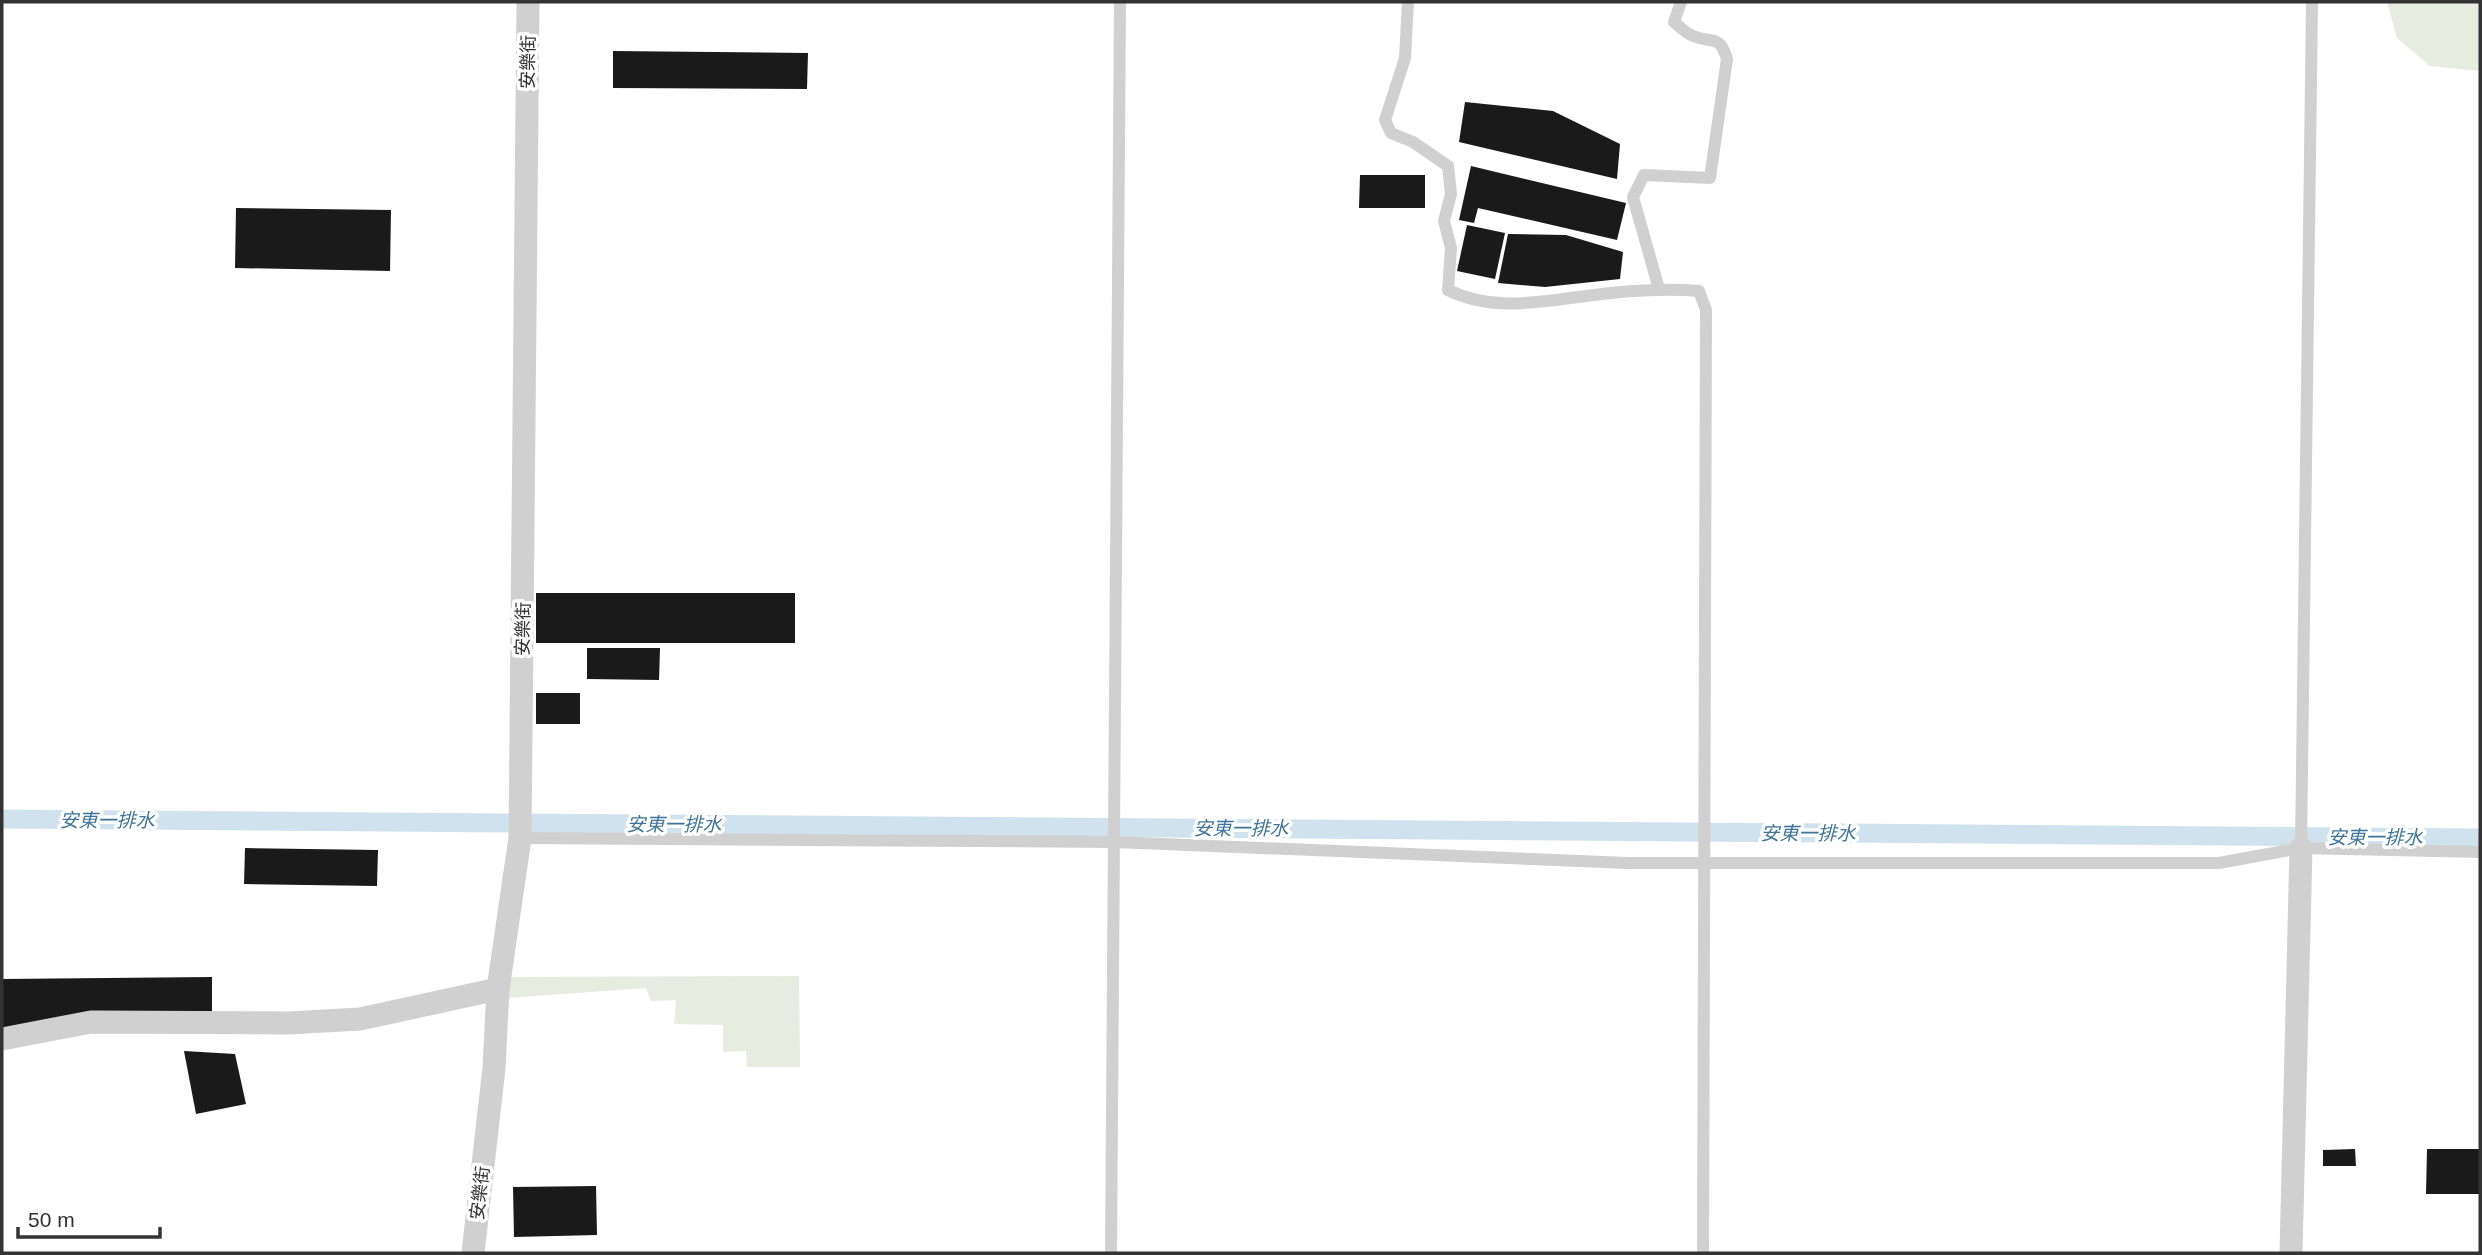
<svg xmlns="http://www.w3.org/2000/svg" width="2482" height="1255" font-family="Helvetica,'Noto Sans TC',sans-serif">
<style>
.green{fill:#e6ecdf}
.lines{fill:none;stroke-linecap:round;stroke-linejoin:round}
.canal{stroke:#cfe2ee;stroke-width:19}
.building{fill:#1a1a1a}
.service{stroke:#d0d0d0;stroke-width:12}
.minor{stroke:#d0d0d0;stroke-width:23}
.labels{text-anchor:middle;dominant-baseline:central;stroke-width:7;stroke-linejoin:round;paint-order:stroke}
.street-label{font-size:18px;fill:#333;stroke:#fff}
.water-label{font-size:19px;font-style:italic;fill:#3f7597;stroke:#fff}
</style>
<rect width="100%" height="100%" fill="#fff"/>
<g class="green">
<polygon points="2387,2 2480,2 2480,71 2430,66 2397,38"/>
<polygon points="799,976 800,1067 747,1067 746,1051 723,1052 723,1025 674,1024 676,1000 651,1001 646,988 507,998 509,977"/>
</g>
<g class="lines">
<polyline class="canal" points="2,819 2480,838"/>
</g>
<g class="building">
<polygon points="613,51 808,53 807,89 613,88"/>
<polygon points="1465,102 1553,111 1620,144 1617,179 1459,142"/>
<polygon points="1471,166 1626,203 1617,240 1478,208 1474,223 1459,220"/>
<polygon points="1360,175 1425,175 1425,208 1359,208"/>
<polygon points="236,208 391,210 390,271 235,268"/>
<polygon points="1467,225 1505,233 1495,279 1457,271"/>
<polygon points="1508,234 1566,235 1623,252 1620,279 1545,287 1498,283"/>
<rect x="536" y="593" width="259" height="50"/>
<polygon points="587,648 660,648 659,680 587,679"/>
<rect x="536" y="693" width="44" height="31"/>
<polygon points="245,848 378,850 377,886 244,884"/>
<polygon points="212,977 212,1018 2,1033 2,979"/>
<polygon points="184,1051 235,1054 246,1104 196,1114"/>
<polygon points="2355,1149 2356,1166 2323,1166 2323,1150"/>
<polygon points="2427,1149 2480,1149 2480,1194 2426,1194"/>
<polygon points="596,1186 597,1235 514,1237 513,1187"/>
</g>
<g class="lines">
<g class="service">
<path d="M 1408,2 L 1405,58 L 1385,120 L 1391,133 L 1413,142 L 1448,166 L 1451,194 L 1444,221 L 1451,248 L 1448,290 C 1493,312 1538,302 1586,296 C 1623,291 1661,288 1699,291 L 1706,310 L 1703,1253"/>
<path d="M 1659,289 L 1633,197 L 1644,175 L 1710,178 L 1727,59 C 1719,33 1712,44 1693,36 C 1686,33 1680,27 1674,22 L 1681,2"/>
<polyline points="520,838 1115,842 1628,863 2219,863 2301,848 2480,852"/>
<polyline points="2301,848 2312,2"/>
<polyline points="1111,1253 1120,2"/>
</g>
<g class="minor">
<polyline points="2,1039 91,1022 289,1023 360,1019 498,989"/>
<polyline points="473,1253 494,1068 498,989 520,838 528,2"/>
<polyline points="2291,1253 2301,848"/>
</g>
</g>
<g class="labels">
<g class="street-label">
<text transform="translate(528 62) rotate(-89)">安樂街</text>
<text transform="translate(523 629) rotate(-89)">安樂街</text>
<text transform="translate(480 1193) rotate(-83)">安樂街</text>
</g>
<g class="water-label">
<text x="107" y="820">安東一排水</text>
<text x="674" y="824">安東一排水</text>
<text x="1241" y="828">安東一排水</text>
<text x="1808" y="833">安東一排水</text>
<text x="2375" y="837">安東一排水</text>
</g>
</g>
<rect width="2482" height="1255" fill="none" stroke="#333333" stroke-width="7"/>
<path d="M18 1227v10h142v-10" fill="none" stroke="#333333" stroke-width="3.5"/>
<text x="28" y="1227" font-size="21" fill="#333333" stroke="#ffffff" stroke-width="5" paint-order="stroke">50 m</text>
</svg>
